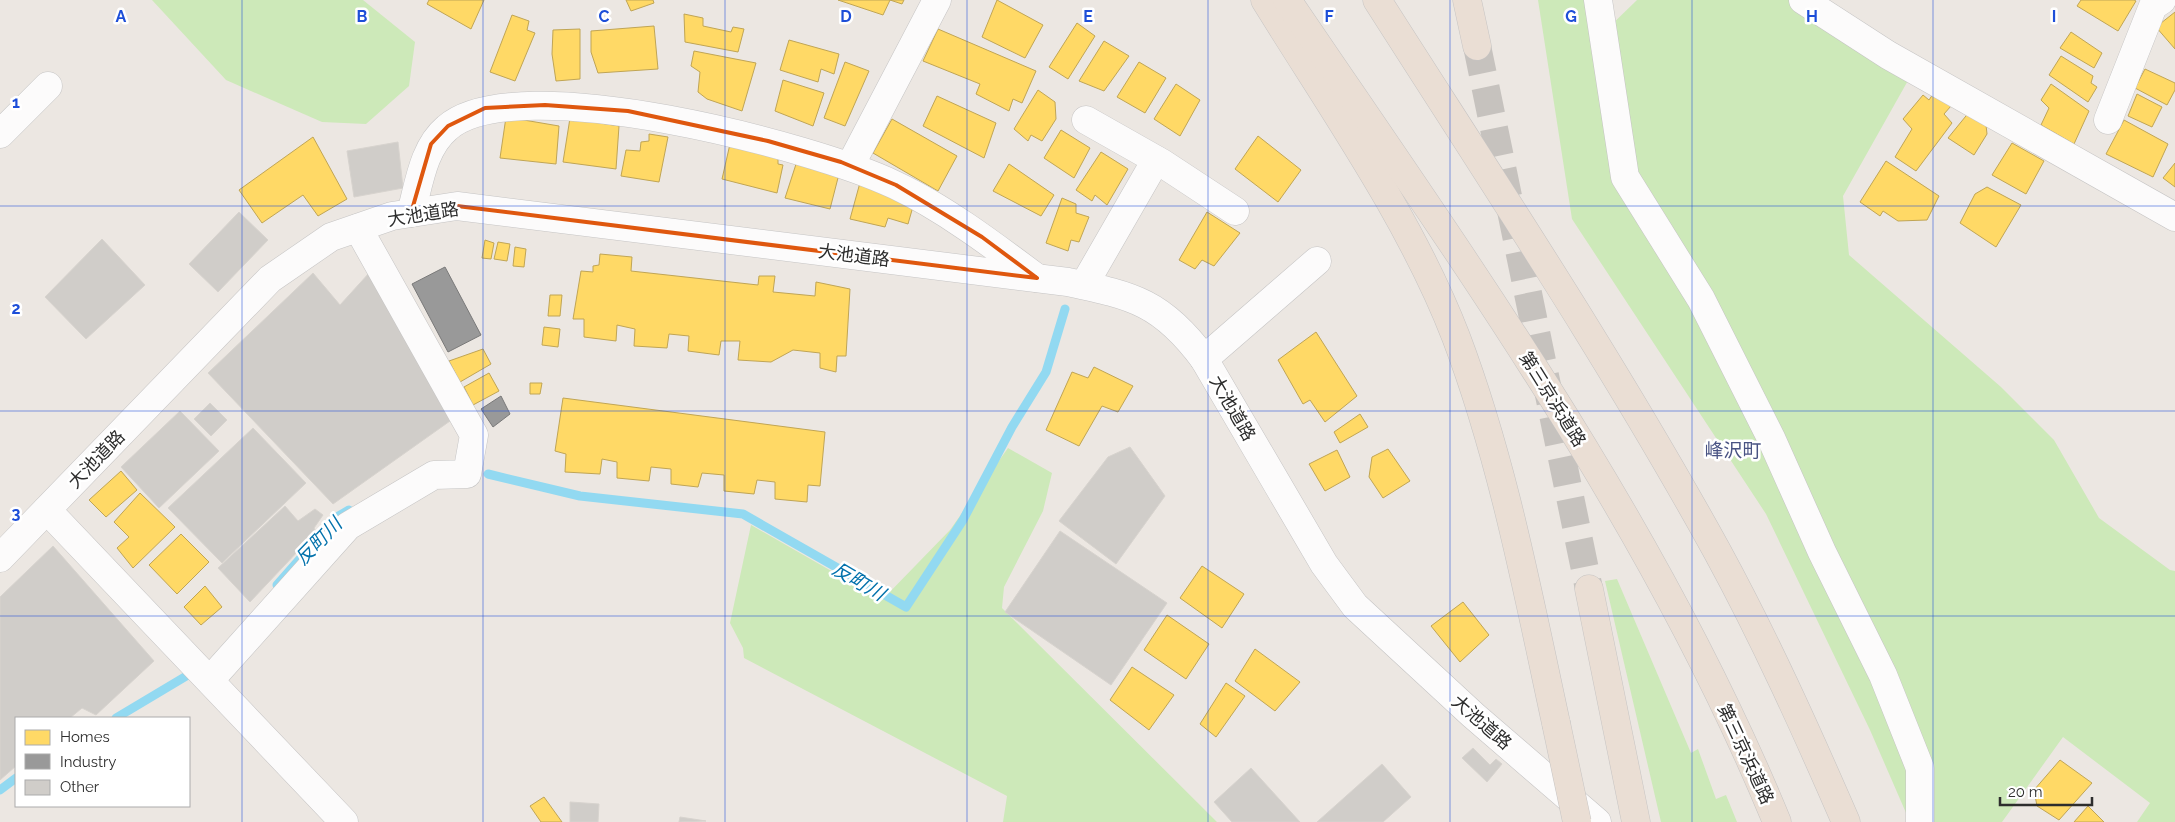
<svg xmlns="http://www.w3.org/2000/svg" width="2175" height="822" font-family="Raleway,'Noto Sans JP',sans-serif">
<style>
.green{fill:#cde9b9}
.homes{fill:#ffd966;stroke:#c0a555}
.industry{fill:#999;stroke:#797979}
.lines{fill:none;stroke-linecap:round;stroke-linejoin:round}
.stream{stroke:#92d9f1;stroke-width:9}
.building{fill:#d0cdc9;stroke:#d7d3ce}
.motorway-tunnel{stroke:#c6c2be;stroke-width:28;stroke-dasharray:28 14;stroke-linecap:butt}
.minor-casing{stroke:#c5c4c4;stroke-width:29}
.tertiary-casing{stroke:#c5c4c4;stroke-width:29}
.motorway-casing{stroke:#c6c4c3;stroke-width:29}
.minor{stroke:#fcfbfb;stroke-width:28}
.tertiary{stroke:#fcfbfb;stroke-width:28}
.motorway{stroke:#eaded4;stroke-width:28}
.motorway-bridge-casing{stroke:#c6c4c3;stroke-width:29;stroke-linecap:butt}
.motorway-bridge{stroke:#eaded4;stroke-width:28}
.marked{fill:none;stroke:#df570e;stroke-width:4;stroke-linejoin:round}
.grid{fill:none;stroke:#1d4ed8;stroke-width:1;stroke-opacity:0.55}
.labels{text-anchor:middle;dominant-baseline:central;stroke-width:5;stroke-linejoin:round;paint-order:stroke}
.street-label{font-size:18px;fill:#2d2d2d;stroke:#fff}
.neighbourhood-label{font-size:19px;fill:#495383;stroke:#fff}
.water-label{font-size:19px;font-style:italic;fill:#0372ac;stroke:#fff}
.grid-label{font-size:16px;text-anchor:middle;font-weight:bold;fill:#1d4ed8;stroke:#fff;stroke-width:5;stroke-linejoin:round;paint-order:stroke}
</style>
<rect width="100%" height="100%" fill="#ece7e2"/>
<g class="green">
<polygon points="152,0 363,0 415,42 409,86 366,124 322,122 226,80"/>
<polygon points="1538,0 1586,0 1603,33 1637,0 1793,0 1910,77 1843,196 1849,255 2001,387 2054,440 2099,518 2170,570 2175,571 2175,822 2137,822 2150,803 2063,737 2002,822 1910,822 1870,730 1766,514 1572,219"/>
<polygon points="1008,448 1052,473 1043,511 1004,587 1002,608 1217,822 1003,822 1007,796 744,658 743,648 730,623 751,525 882,600 950,530"/>
<polygon points="1617,579 1691,753 1698,749 1716,799 1726,795 1737,822 1661,822 1605,581"/>
</g>
<g class="homes">
<polygon points="429,0 484,0 471,29 427,4"/>
<polygon points="626,0 653,0 654,3 631,11"/>
<polygon points="838,0 904,0 902,4 890,0 883,15"/>
<polygon points="997,0 1043,25 1025,58 982,37"/>
<polygon points="2081,0 2134,0 2136,1 2118,31 2077,6"/>
<polygon points="2175,12 2175,49 2156,27"/>
<polygon points="684,14 703,18 703,26 731,32 733,27 744,29 738,52 685,42"/>
<polygon points="512,15 529,21 527,30 535,33 515,81 490,72"/>
<polygon points="1077,23 1095,36 1068,79 1049,67"/>
<polygon points="654,26 658,69 598,73 591,52 591,31"/>
<polygon points="580,29 580,79 556,81 552,54 553,30"/>
<polygon points="938,29 1036,71 1022,103 1013,99 1009,111 976,94 980,84 923,61"/>
<polygon points="2071,32 2102,53 2094,68 2060,48"/>
<polygon points="789,40 839,54 834,74 821,69 818,82 780,70"/>
<polygon points="1104,41 1129,56 1104,91 1079,81"/>
<polygon points="694,51 756,63 742,111 707,99 698,92 700,72 691,66"/>
<polygon points="2061,56 2093,76 2091,83 2097,87 2088,102 2049,75"/>
<polygon points="845,62 869,71 845,126 824,118"/>
<polygon points="1139,62 1166,78 1145,113 1117,97"/>
<polygon points="2145,69 2175,83 2175,90 2167,105 2135,88"/>
<polygon points="783,80 824,93 813,126 775,111"/>
<polygon points="1176,84 1200,100 1180,136 1154,119"/>
<polygon points="2051,84 2089,111 2074,144 2041,125 2049,108 2041,100"/>
<polygon points="1038,90 1055,102 1056,119 1042,141 1031,135 1028,141 1014,129"/>
<polygon points="1935,91 1951,106 1944,114 1952,123 1916,171 1895,157 1912,129 1903,119 1923,95 1929,100"/>
<polygon points="2137,94 2162,107 2152,127 2128,116"/>
<polygon points="937,96 996,123 984,158 923,126"/>
<polygon points="1970,111 1986,125 1987,134 1974,155 1948,138"/>
<polygon points="506,117 559,126 556,164 500,158"/>
<polygon points="570,118 619,126 616,169 563,162"/>
<polygon points="892,119 957,156 938,191 873,153"/>
<polygon points="2124,120 2168,144 2153,177 2106,154"/>
<polygon points="1061,130 1090,148 1074,178 1044,158"/>
<polygon points="649,134 668,137 659,182 621,176 626,150 640,151 641,142 649,141"/>
<polygon points="1258,136 1301,170 1278,202 1235,169"/>
<polygon points="313,137 347,199 318,216 303,195 262,223 239,190"/>
<polygon points="2012,143 2044,161 2026,194 1992,175"/>
<polygon points="730,144 778,155 778,164 783,165 777,193 722,179"/>
<polygon points="1101,152 1128,169 1107,205 1095,195 1092,201 1076,190"/>
<polygon points="798,158 840,170 830,209 785,198"/>
<polygon points="1886,161 1939,196 1927,220 1898,221 1883,211 1880,216 1860,202"/>
<polygon points="2175,163 2175,187 2163,178"/>
<polygon points="1009,164 1054,195 1041,216 993,191"/>
<polygon points="861,179 914,203 908,224 888,218 885,227 850,219"/>
<polygon points="1987,187 2021,205 1996,247 1960,223 1975,194"/>
<polygon points="1062,198 1076,204 1076,213 1089,217 1079,242 1071,240 1068,251 1046,243"/>
<polygon points="1207,212 1240,233 1214,266 1202,260 1195,269 1179,260"/>
<polygon points="485,240 494,243 491,259 482,258"/>
<polygon points="498,242 510,244 507,261 494,259"/>
<polygon points="515,247 526,249 524,267 513,266"/>
<polygon points="600,254 632,257 631,271 758,285 759,276 775,276 773,292 815,296 816,282 850,289 846,356 837,356 836,372 820,368 820,353 793,350 771,362 738,360 740,341 721,341 719,355 688,351 689,336 669,334 667,348 634,346 635,329 617,325 616,341 584,337 584,319 573,319 581,271 593,272 593,266 599,265"/>
<polygon points="550,295 562,295 560,316 548,316"/>
<polygon points="544,327 560,329 558,347 542,345"/>
<polygon points="1316,332 1357,396 1325,422 1310,400 1303,404 1278,360"/>
<polygon points="483,349 491,364 460,382 449,361"/>
<polygon points="1094,367 1133,386 1118,412 1102,406 1079,446 1046,430 1072,372 1088,378"/>
<polygon points="489,373 499,391 473,405 464,387"/>
<polygon points="530,383 542,383 540,394 530,394"/>
<polygon points="563,398 825,432 820,486 808,485 807,502 775,499 775,482 757,480 754,494 724,491 724,475 702,473 698,487 671,484 671,469 651,467 649,481 617,478 617,462 602,459 600,474 565,472 566,454 555,451"/>
<polygon points="1360,414 1368,427 1340,443 1334,432"/>
<polygon points="1388,449 1410,481 1383,498 1369,477 1372,457"/>
<polygon points="1337,450 1350,477 1325,491 1309,464"/>
<polygon points="121,471 137,490 106,517 89,500"/>
<polygon points="140,493 175,527 133,568 117,548 129,537 114,522"/>
<polygon points="181,534 209,562 177,594 149,565"/>
<polygon points="1202,566 1244,594 1222,628 1180,598"/>
<polygon points="205,586 222,607 201,625 184,607"/>
<polygon points="1463,602 1489,635 1460,662 1431,626"/>
<polygon points="1167,615 1209,644 1186,679 1144,650"/>
<polygon points="1255,649 1300,682 1275,711 1235,681"/>
<polygon points="1132,667 1174,695 1149,730 1110,700"/>
<polygon points="1226,683 1245,696 1216,737 1200,724"/>
<polygon points="2060,760 2092,783 2059,820 2037,806 2034,790"/>
<polygon points="544,797 562,822 541,822 530,806"/>
<polygon points="2088,806 2104,822 2074,822"/>
</g>
<g class="industry">
<polygon points="445,267 481,335 448,352 412,284"/>
<polygon points="501,396 510,414 493,427 481,409"/>
</g>
<g class="lines">
<g class="stream">
<polyline points="488,474 580,496 743,514 906,607 963,520 1012,427 1046,372 1065,309"/>
<polyline points="277,585 337,517 349,510"/>
<polyline points="116,718 188,675"/>
<polyline points="0,790 16,778"/>
</g>
</g>
<g class="building">
<polygon points="398,142 403,188 354,197 347,151"/>
<polygon points="239,212 268,240 218,292 189,264"/>
<polygon points="102,239 145,285 86,339 45,297"/>
<polygon points="370,272 450,421 333,504 208,373 313,273 340,305"/>
<polygon points="210,403 227,420 211,436 194,419"/>
<polygon points="180,411 219,451 159,508 121,467"/>
<polygon points="253,428 306,483 222,563 168,508"/>
<polygon points="1130,447 1165,496 1116,564 1059,521 1108,457"/>
<polygon points="285,506 298,521 315,509 323,515 314,528 316,532 250,602 218,568"/>
<polygon points="1060,531 1167,603 1111,685 1005,612"/>
<polygon points="53,546 154,661 96,715 82,708 70,718 16,718 16,766 0,780 0,597"/>
<polygon points="1473,748 1490,765 1496,759 1502,764 1487,782 1462,758"/>
<polygon points="1382,764 1411,797 1383,822 1317,822"/>
<polygon points="1251,768 1300,822 1232,822 1214,802"/>
<polygon points="570,802 599,804 598,822 570,822"/>
<polygon points="680,817 706,821 679,822"/>
</g>
<g class="lines">
<polyline class="motorway-tunnel" points="1477,46 1589,589"/>
<g class="minor-casing">
<g id="minor">
<polyline points="1598,0 1625,177 1701,299 1771,438 1822,552 1883,675 1920,768 1920,822"/>
<polyline points="1803,0 1888,55 2175,217"/>
<polyline points="1086,120 1162,163 1235,211"/>
<polyline points="2108,120 2153,6 2162,0"/>
<polyline points="0,134 48,86"/>
<polyline points="850,166 937,0"/>
<path d="M 411,213 C 419,184 423,148 447,128 C 516,67 816,147 895,185 C 944,208 993,245 1037,278"/>
<polyline points="1084,285 1156,160"/>
<polyline points="1204,359 1317,261"/>
<polyline points="210,680 348,526 434,475 467,474 474,435 358,228"/>
</g>
</g>
<g class="tertiary-casing">
<g id="tertiary">
<polyline points="47,510 344,822"/>
<path d="M 0,558 L 270,279 L 331,237 L 392,216 L 457,206 L 1068,282 C 1133,296 1162,302 1204,359 L 1324,564 L 1355,606 L 1473,715 L 1597,822"/>
</g>
</g>
<g class="motorway-casing">
<g id="motorway">
<path d="M 1265,0 C 1331,107 1411,220 1456,337 C 1503,461 1528,594 1556,723"/>
<path d="M 1287,0 C 1466,264 1655,525 1777,822"/>
<path d="M 1377,0 C 1493,182 1613,362 1717,551 C 1765,639 1806,730 1846,822"/>
<polyline points="1467,0 1477,46"/>
<polyline points="1589,589 1636,822"/>
</g>
</g>
<use href="#minor" class="minor"/>
<use href="#tertiary" class="tertiary"/>
<use href="#motorway" class="motorway"/>
<g class="motorway-bridge-casing">
<polyline id="motorway-bridge" points="1556,723 1577,822"/>
</g>
<use href="#motorway-bridge" class="motorway-bridge"/>
</g>
<path class="marked" d="M 545,105 L 628,111 L 768,141 L 841,162 L 896,185 L 982,237 L 1037,278 L 457,206 L 411,213 L 431,144 L 448,126 L 485,108 Z"/>
<path class="grid" d="M 242,0 L 242,822M 483,0 L 483,822M 725,0 L 725,822M 967,0 L 967,822M 1208,0 L 1208,822M 1450,0 L 1450,822M 1692,0 L 1692,822M 1933,0 L 1933,822M 0,206 L 2175,206M 0,411 L 2175,411M 0,616 L 2175,616"/>
<g class="labels">
<g class="street-label">
<text transform="translate(423 214) rotate(-9)">大池道路</text>
<text transform="translate(854 255) rotate(7)">大池道路</text>
<text transform="translate(1553 399) rotate(58)">第三京浜道路</text>
<text transform="translate(1233 408) rotate(60)">大池道路</text>
<text transform="translate(96 459) rotate(-46)">大池道路</text>
<text transform="translate(1482 722) rotate(41)">大池道路</text>
<text transform="translate(1746 754) rotate(65)">第三京浜道路</text>
</g>
<g class="neighbourhood-label">
<text x="1733" y="450">峰沢町</text>
</g>
<g class="water-label">
<text transform="translate(318 541) rotate(-46)">反町川</text>
<text transform="translate(859 581) rotate(30)">反町川</text>
</g>
</g>
<g class="grid-label">
<text x="121" y="22">A</text>
<text x="362" y="22">B</text>
<text x="604" y="22">C</text>
<text x="846" y="22">D</text>
<text x="1088" y="22">E</text>
<text x="1329" y="22">F</text>
<text x="1571" y="22">G</text>
<text x="1812" y="22">H</text>
<text x="2054" y="22">I</text>
<text x="16" y="108">1</text>
<text x="16" y="314">2</text>
<text x="16" y="519">3</text>
</g>
<rect x="15" y="717" width="175" height="90" fill="#ffffff" stroke="#ababab"/>
<rect x="25" y="730" width="25" height="15" fill="#ffd966" stroke="#ababab"/>
<text x="60" y="742" font-size="15" fill="#2d2d2d">Homes</text>
<rect x="25" y="754" width="25" height="15" fill="#999999" stroke="#ababab"/>
<text x="60" y="767" font-size="15" fill="#2d2d2d">Industry</text>
<rect x="25" y="780" width="25" height="15" fill="#d0cdc9" stroke="#ababab"/>
<text x="60" y="792" font-size="15" fill="#2d2d2d">Other</text>
<path d="M2000 797v8h92v-8" fill="none" stroke="#2d2d2d" stroke-width="2.5"/>
<text x="2008" y="797" font-size="15" fill="#2d2d2d" stroke="#ffffff" stroke-width="4" paint-order="stroke">20 m</text>
</svg>
